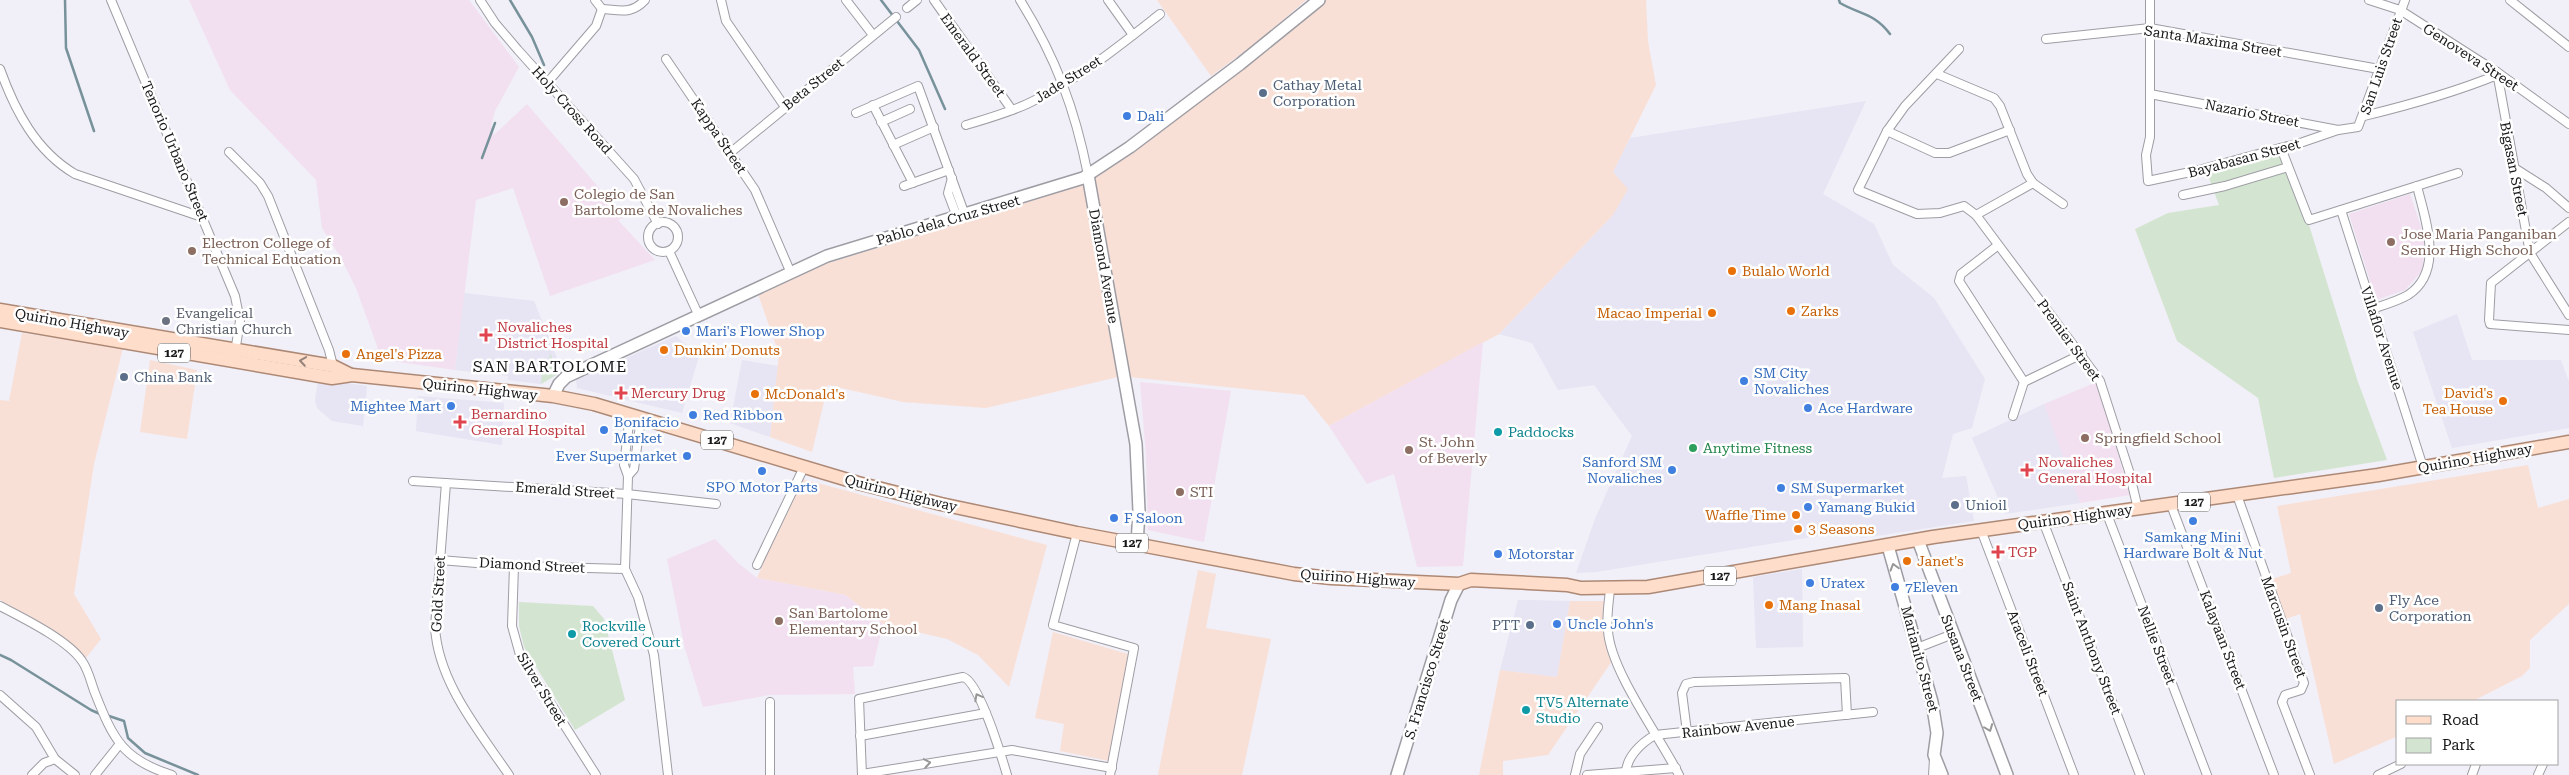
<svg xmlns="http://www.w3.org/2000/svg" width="2569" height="775" font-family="'Roboto Serif',serif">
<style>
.built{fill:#e7e4f3}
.industrial{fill:#f9e0d7}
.education{fill:#f2e0f1}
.green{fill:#d3e5d1}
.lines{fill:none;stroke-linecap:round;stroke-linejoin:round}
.stream{stroke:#77929a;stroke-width:2.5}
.street-casing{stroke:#9e9da4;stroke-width:10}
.secondary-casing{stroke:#9e9da4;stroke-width:14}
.primary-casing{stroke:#ad8975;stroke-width:15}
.street{stroke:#fff;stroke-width:8}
.secondary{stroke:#fff;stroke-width:11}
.primary{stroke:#feddca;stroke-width:12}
.oneway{stroke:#96847b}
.oneway2{stroke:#979798}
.service-dot{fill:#5c6f8a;stroke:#fff;stroke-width:2}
.shop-dot{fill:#3f7fe0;stroke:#fff;stroke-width:2}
.education-dot{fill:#8d6e63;stroke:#fff;stroke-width:2}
.food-dot{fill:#e8710a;stroke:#fff;stroke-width:2}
.worship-dot{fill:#6b7280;stroke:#fff;stroke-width:2}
.health-dot{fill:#e0444e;stroke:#fff;stroke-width:2}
.culture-dot{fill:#0f9aa8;stroke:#fff;stroke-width:2}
.leisure-dot{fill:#2e9e5b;stroke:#fff;stroke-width:2}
.labels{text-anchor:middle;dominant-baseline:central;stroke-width:5;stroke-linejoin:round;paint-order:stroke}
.shield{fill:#fff;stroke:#5d5d5f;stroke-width:1}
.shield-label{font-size:12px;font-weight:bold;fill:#18181a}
.street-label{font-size:14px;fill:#18181a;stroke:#fff}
.service-label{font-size:14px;fill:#4e5e75;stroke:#fff;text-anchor:start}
.shop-label{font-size:14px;fill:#366cbe;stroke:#fff;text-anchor:start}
.education-label{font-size:14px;fill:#785e54;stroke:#fff;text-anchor:start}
.food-label{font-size:14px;fill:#c56008;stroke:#fff;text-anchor:start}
.worship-label{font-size:14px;fill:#5b616d;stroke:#fff;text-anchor:start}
.health-label{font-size:14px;fill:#be3a42;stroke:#fff;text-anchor:start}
.culture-label{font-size:14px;fill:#0d838f;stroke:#fff;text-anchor:start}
.leisure-label{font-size:14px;fill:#27864d;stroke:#fff;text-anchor:start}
.quarter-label{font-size:16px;letter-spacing:1px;fill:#18181a;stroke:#fff}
</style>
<rect width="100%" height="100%" fill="#f1eff7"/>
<g class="built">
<polygon points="1866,101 1823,194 1874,224 1893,265 1934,298 1985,379 1972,428 1953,434 1942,478 1966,476 1974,521 1863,538 1843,532 1596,572 1576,573 1595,519 1632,436 1594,385 1558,390 1532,343 1499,334 1613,215 1613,172 1630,138"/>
<polygon points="464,293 534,301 557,358 555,364 558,374 541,384 508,380 508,376 455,370"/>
<polygon points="2457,314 2472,360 2561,360 2569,382 2569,428 2452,448 2413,332"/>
<polygon points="676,336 699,356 682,413 577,388 576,380"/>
<polygon points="742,360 778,366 770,437 730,423"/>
<polygon points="318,379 367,386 363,426 332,421 317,408 315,401"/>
<polygon points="418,396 504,403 502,445 416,431"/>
<polygon points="2044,404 2080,503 2005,514 1972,438"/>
<polygon points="1802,569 1803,647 1756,648 1753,577"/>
<polygon points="1518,600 1570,601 1557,677 1500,670"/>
</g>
<g class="industrial">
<polygon points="1157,0 1306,0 1261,39 1211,76"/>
<polygon points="1324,0 1646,0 1648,41 1656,85 1613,172 1628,189 1613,215 1499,334 1329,426 1304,395 1129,377 1091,178"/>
<polygon points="1084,182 1118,377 986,408 903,402 828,385 812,452 770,437 779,354 758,294 825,264 1047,196"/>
<polygon points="22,333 123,348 94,464 74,594 101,639 86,658 50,629 0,600 0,400 9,401"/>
<polygon points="150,360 197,370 187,439 140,432"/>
<polygon points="2528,465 2538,508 2569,499 2569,604 2530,640 2530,668 2522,676 2473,701 2398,701 2398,736 2334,764 2300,614 2283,620 2269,580 2291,573 2277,506"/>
<polygon points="799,478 1047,545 1009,687 978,655 947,639 883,624 845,595 757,578"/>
<polygon points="1198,570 1216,574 1206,628 1271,639 1242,775 1158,775"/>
<polygon points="1570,601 1606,601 1603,634 1612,661 1548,755 1503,761 1503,775 1479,775 1500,670 1557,677"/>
<polygon points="1053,632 1128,654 1109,761 1060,751 1064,724 1035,718"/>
</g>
<g class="education">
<polygon points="189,0 469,0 519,67 495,111 491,125 494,135 527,104 624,217 618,220 655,260 550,296 513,188 476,200 455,370 378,359 377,346 356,288 341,258 322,228 316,180 230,90"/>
<polygon points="2410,194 2423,233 2425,251 2422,271 2405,290 2376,300 2349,214"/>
<polygon points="1483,342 1463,566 1417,567 1394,474 1367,484 1329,426"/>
<polygon points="1140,382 1231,391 1204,542 1148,530 1146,454"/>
<polygon points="2097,382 2130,495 2080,503 2044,404"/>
<polygon points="715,539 738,563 757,578 845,595 883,624 873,666 853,667 855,694 769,695 703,707 685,649 667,559"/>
</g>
<g class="green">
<polygon points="2285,148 2358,382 2387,460 2274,478 2258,398 2177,341 2135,229 2168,213 2219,205 2206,170"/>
<polygon points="550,353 558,374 541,384 543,362 549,362"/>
<polygon points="519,602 593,606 604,619 625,700 575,730 524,647 519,626"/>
</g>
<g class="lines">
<g class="stream">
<polyline points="65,0 66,48 94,131"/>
<polyline points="510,0 532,37 544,65"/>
<polyline points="881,0 919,50 945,109"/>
<path d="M 1839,0 L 1840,3 C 1861,15 1874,13 1890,34"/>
<polyline points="482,158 495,123"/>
<polyline points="0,655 11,660 91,710 100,714"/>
<polyline points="106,715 124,721 128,738 145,753 198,775"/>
</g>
<g class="street-casing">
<g id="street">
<polyline points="111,0 235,296 240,321 235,352"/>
<polyline points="480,0 495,23 518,50 634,179 658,224"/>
<polyline points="595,0 602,9"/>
<polyline points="721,0 726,21 785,107"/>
<polyline points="846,0 873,35"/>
<polyline points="934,0 1012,110"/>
<path d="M 1020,0 C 1056,58 1075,109 1088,175"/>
<polyline points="1108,0 1133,35"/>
<polyline points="2150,0 2150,137 2146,155 2148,181 2195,171 2303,142 2338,130"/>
<polyline points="2369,0 2400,10 2497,72 2569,124"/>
<polyline points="2510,0 2569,47"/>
<polyline points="907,8 917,0"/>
<path d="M 602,9 C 620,10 631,15 645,0"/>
<polyline points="2046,39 2150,28 2379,69"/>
<polyline points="1959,49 1905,106 1887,131 1858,190 1917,214 1940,213 1964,206 1976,215 2100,381 2129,471 2138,509"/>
<polyline points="666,59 755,190 790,271"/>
<path d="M 0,69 C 15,111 36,151 75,174 L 202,217"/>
<polyline points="2497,72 2530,253 2569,315"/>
<polyline points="1937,74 1994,98 2000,106 2027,174 2033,183 2063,204"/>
<polyline points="547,83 596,26 602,9"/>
<polyline points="2150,94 2338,130 2358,127 2405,0"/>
<polyline points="873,105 913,183"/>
<polyline points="856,113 918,86 965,215"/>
<path d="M 2364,116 C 2409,105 2453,93 2497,75"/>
<polyline points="881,122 910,109"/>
<path d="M 966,125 C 986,119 1007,113 1027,104 C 1075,82 1118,47 1160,14"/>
<polyline points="1887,131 1935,153 1949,153 2010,130"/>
<polyline points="893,145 934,127"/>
<polyline points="2281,148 2309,220 2458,173"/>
<polyline points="229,152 260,183 268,196 329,350 333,366"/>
<polyline points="730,153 896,17"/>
<polyline points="2513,167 2546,188 2569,208"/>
<polyline points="952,178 948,193 957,217"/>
<polyline points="904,186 949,170"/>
<polyline points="2183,195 2225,186 2288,167"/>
<polyline points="2341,210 2423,467"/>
<polyline points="1976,215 2033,183"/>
<polyline points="2569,222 2491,283 2489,320 2490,324 2569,330"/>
<circle cx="663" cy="237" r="15"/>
<polyline points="1997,246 1961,274 1959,281 2024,382"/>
<polyline points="669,251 698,314"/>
<path d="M 2372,309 C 2384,305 2398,301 2408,295 C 2445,271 2425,219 2417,186"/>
<polyline points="630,415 624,465 628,476 625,569 638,597 654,655 668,775"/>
<polyline points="2013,416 2024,382 2082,354"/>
<polyline points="628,476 634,469 641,418"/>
<polyline points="413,481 627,494 716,504"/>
<path d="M 446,483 L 435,627 C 438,682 479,731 509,775"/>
<polyline points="2237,495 2304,683 2301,690 2285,695 2282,702 2310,775"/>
<polyline points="2171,505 2274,775"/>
<polyline points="2107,514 2207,775"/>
<polyline points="2043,521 2140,775"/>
<polyline points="1981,530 2074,775"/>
<polyline points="1077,533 1053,625 1134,648 1110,775"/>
<polyline points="440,560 514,566 625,569"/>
<polyline points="757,565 804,467"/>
<polyline points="514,566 512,626 520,655 596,775"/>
<path d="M 1610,589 C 1609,602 1606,617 1608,631 C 1611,672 1660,737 1679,775"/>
<path d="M 0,606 C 23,618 68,640 82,661 C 89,671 91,683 95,693 C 113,739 123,760 172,775"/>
<polyline points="1917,648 1953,634"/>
<polyline points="0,695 36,727 55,759"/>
<polyline points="770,702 770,775"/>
<polyline points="1687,732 1682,693 1686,684 1694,682 1845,678 1847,715"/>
<polyline points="860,736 986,713"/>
<polyline points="862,774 1012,750 1112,768"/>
<polyline points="32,775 44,763 55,759 75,775"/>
<polyline points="95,775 119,745"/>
<path d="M 862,775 L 859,699 L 963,677 C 979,681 1002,758 1007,775"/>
<polyline points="1575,775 1580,754 1598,727"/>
<polyline points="1587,775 1676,768"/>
<path d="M 1626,775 C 1625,758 1641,743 1655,735 L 1873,712"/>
<polyline points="1933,775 1934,759"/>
<polyline points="2378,775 2401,764"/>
<polyline points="2472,775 2476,764"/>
<polyline points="2538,775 2543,764"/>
</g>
</g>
<g class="secondary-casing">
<g id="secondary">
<polyline points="1088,175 1136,444 1139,511 1137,544"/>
<polyline points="553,396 559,384 566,377 827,256 1083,178 1130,147 1240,64 1319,0"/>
<polyline points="1918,540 2007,775"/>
<polyline points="1888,546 1932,702 1937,733 1934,755 1942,775"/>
<polyline points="1397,775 1451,600 1459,584"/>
</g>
</g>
<g class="primary-casing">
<g id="primary">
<polyline points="0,310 333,366 349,374"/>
<polyline points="0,321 332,378 352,375 553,396 594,404 858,483 941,504 1077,533 1294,574 1331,578 1459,584 1471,580 1567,585 1581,588 1648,587 1933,537 2378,475 2569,442"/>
</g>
</g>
<use href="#street" class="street"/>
<use href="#secondary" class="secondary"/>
<use href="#primary" class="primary"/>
</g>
<defs><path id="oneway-chevron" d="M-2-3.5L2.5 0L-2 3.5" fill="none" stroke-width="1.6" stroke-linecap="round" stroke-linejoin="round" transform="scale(1.25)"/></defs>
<use class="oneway" href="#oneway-chevron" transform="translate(303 361) rotate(-171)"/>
<g class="oneway2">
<use href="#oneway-chevron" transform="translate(1894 567) rotate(-106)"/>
<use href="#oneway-chevron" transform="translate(978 697) rotate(-118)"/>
<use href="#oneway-chevron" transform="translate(1989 728) rotate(69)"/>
<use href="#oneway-chevron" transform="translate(927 763) rotate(-10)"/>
</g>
<g class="service-dot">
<circle cx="1263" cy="93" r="5"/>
<circle cx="124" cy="377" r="5"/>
<circle cx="1955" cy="505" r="5"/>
<circle cx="2379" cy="608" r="5"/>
<circle cx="1530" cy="625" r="5"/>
</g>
<g class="shop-dot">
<circle cx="1127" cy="116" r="5"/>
<circle cx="686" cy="331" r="5"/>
<circle cx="1744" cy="381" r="5"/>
<circle cx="451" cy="406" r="5"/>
<circle cx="1808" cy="408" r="5"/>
<circle cx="693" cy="415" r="5"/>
<circle cx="604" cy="430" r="5"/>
<circle cx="687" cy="456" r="5"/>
<circle cx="1672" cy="470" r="5"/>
<circle cx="762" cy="471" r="5"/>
<circle cx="1781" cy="488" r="5"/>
<circle cx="1808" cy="507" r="5"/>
<circle cx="1114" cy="518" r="5"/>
<circle cx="2193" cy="521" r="5"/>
<circle cx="1498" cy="554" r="5"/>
<circle cx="1810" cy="583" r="5"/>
<circle cx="1895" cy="587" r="5"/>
<circle cx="1557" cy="624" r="5"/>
</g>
<g class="education-dot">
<circle cx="564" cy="202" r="5"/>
<circle cx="2391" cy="242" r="5"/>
<circle cx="192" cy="251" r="5"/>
<circle cx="2085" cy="438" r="5"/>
<circle cx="1409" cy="450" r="5"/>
<circle cx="1180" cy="492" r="5"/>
<circle cx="779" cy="621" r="5"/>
</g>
<g class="food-dot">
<circle cx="1732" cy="271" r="5"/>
<circle cx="1791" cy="311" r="5"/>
<circle cx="1712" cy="313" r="5"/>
<circle cx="664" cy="350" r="5"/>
<circle cx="346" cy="354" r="5"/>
<circle cx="755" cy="394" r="5"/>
<circle cx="2503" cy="401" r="5"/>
<circle cx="1796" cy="515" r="5"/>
<circle cx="1798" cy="529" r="5"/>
<circle cx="1907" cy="561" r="5"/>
<circle cx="1769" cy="605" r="5"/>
</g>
<circle class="worship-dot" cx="166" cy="321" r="5"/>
<g class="health-dot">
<path d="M483.5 327.5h5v5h5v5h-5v5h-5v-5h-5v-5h5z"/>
<path d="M618.5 385.5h5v5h5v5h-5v5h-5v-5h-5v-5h5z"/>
<path d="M457.5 414.5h5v5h5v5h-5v5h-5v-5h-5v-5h5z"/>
<path d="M2024.5 462.5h5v5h5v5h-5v5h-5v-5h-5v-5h5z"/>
<path d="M1995.5 544.5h5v5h5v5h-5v5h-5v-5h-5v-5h5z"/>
</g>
<g class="culture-dot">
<circle cx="1498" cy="432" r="5"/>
<circle cx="572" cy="634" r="5"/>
<circle cx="1526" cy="710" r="5"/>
</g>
<circle class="leisure-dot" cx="1693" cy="448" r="5"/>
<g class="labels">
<g class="shield">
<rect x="158" y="343.5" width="32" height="19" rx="4"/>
<rect x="701" y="430.5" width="32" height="19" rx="4"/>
<rect x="2178" y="492.5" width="32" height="19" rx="4"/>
<rect x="1116" y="533.5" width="32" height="19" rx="4"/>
<rect x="1704" y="566.5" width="32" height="19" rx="4"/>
</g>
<g class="shield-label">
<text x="174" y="353">127</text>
<text x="717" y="440">127</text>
<text x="2194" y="502">127</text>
<text x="1132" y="543">127</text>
<text x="1720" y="576">127</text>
</g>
<g class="street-label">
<text transform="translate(2213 41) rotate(9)">Santa Maxima Street</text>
<text transform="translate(973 55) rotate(54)">Emerald Street</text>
<text transform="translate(2471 57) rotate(33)">Genoveva Street</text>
<text transform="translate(2381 66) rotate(-71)">San Luis Street</text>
<text transform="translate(1068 79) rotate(-32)">Jade Street</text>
<text transform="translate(813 84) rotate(-39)">Beta Street</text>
<text transform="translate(572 110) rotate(48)">Holy Cross Road</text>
<text transform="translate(2252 113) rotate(11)">Nazario Street</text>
<text transform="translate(719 136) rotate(56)">Kappa Street</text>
<text transform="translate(175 151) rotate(67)">Tenorio Urbano Street</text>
<text transform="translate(2244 158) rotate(-15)">Bayabasan Street</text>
<text transform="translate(2514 169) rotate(79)">Bigasan Street</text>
<text transform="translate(948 220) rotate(-16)">Pablo dela Cruz Street</text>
<text transform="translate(1104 266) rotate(80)">Diamond Avenue</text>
<text transform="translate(72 323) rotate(10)">Quirino Highway</text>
<text transform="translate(2382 338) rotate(72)">Villaflor Avenue</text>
<text transform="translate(2069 340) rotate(54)">Premier Street</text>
<text transform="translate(480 389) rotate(6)">Quirino Highway</text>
<text transform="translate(2475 458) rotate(-10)">Quirino Highway</text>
<text transform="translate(565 490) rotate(4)">Emerald Street</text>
<text transform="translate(901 493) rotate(14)">Quirino Highway</text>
<text transform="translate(2075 517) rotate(-8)">Quirino Highway</text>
<text transform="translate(532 565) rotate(3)">Diamond Street</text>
<text transform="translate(1358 578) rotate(4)">Quirino Highway</text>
<text transform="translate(438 594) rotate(-87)">Gold Street</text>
<text transform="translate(2284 627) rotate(70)">Marcusin Street</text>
<text transform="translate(2223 640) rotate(69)">Kalayaan Street</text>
<text transform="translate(2157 645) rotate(69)">Nellie Street</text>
<text transform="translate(2092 648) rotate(69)">Saint Anthony Street</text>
<text transform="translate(2028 653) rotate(69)">Araceli Street</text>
<text transform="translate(1962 658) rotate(69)">Susana Street</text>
<text transform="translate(1920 659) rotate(75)">Marianito Street</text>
<text transform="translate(1427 679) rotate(-73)">S. Francisco Street</text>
<text transform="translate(542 689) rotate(59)">Silver Street</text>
<text transform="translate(1738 727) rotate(-6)">Rainbow Avenue</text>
</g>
<g class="service-label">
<text x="1273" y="85">Cathay Metal<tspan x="1273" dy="16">Corporation</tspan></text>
<text x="134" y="377">China Bank</text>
<text x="1965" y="505">Unioil</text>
<text x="2389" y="600">Fly Ace<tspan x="2389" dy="16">Corporation</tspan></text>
<text x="1520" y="625" text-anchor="end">PTT</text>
</g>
<g class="shop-label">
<text x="1137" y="116">Dali</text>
<text x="696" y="331">Mari's Flower Shop</text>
<text x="1754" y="373">SM City<tspan x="1754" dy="16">Novaliches</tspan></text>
<text x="441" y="406" text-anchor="end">Mightee Mart</text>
<text x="1818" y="408">Ace Hardware</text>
<text x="703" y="415">Red Ribbon</text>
<text x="614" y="422">Bonifacio<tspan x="614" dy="16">Market</tspan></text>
<text x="677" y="456" text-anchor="end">Ever Supermarket</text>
<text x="1662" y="462" text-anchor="end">Sanford SM<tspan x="1662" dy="16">Novaliches</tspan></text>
<text x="762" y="487" text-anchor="middle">SPO Motor Parts</text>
<text x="1791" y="488">SM Supermarket</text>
<text x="1818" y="507">Yamang Bukid</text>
<text x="1124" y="518">F Saloon</text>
<text x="2193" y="537" text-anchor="middle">Samkang Mini<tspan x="2193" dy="16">Hardware Bolt &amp; Nut</tspan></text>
<text x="1508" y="554">Motorstar</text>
<text x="1820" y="583">Uratex</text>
<text x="1905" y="587">7Eleven</text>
<text x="1567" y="624">Uncle John's</text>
</g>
<g class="education-label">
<text x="574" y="194">Colegio de San<tspan x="574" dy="16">Bartolome de Novaliches</tspan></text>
<text x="2401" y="234">Jose Maria Panganiban<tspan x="2401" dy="16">Senior High School</tspan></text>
<text x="202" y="243">Electron College of<tspan x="202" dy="16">Technical Education</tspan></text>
<text x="2095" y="438">Springfield School</text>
<text x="1419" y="442">St. John<tspan x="1419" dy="16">of Beverly</tspan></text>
<text x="1190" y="492">STI</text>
<text x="789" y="613">San Bartolome<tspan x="789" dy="16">Elementary School</tspan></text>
</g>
<g class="food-label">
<text x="1742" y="271">Bulalo World</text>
<text x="1801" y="311">Zarks</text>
<text x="1702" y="313" text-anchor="end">Macao Imperial</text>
<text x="674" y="350">Dunkin' Donuts</text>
<text x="356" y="354">Angel's Pizza</text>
<text x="2493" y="393" text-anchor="end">David's<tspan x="2493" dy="16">Tea House</tspan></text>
<text x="765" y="394">McDonald's</text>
<text x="1786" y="515" text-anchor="end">Waffle Time</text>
<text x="1808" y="529">3 Seasons</text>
<text x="1917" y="561">Janet's</text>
<text x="1779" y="605">Mang Inasal</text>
</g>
<g class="worship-label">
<text x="176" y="313">Evangelical<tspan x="176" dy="16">Christian Church</tspan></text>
</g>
<g class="health-label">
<text x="497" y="327">Novaliches<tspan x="497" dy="16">District Hospital</tspan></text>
<text x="631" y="393">Mercury Drug</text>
<text x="471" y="414">Bernardino<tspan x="471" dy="16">General Hospital</tspan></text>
<text x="2038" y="462">Novaliches<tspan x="2038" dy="16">General Hospital</tspan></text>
<text x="2008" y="552">TGP</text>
</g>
<g class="culture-label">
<text x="1508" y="432">Paddocks</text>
<text x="582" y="626">Rockville<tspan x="582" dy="16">Covered Court</tspan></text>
<text x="1536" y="702">TV5 Alternate<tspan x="1536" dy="16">Studio</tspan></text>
</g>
<g class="leisure-label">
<text x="1703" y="448">Anytime Fitness</text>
</g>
<g class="quarter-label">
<text x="550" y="366">SAN BARTOLOME</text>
</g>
</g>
<rect x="2396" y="700" width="162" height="65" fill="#ffffff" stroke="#a3a3a3"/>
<rect x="2406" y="716" width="25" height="8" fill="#feddca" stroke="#a3a3a3"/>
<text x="2442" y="725" font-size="15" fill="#18181a">Road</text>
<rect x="2406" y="738" width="25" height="15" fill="#d3e5d1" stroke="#a3a3a3"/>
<text x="2442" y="750" font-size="15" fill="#18181a">Park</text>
</svg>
